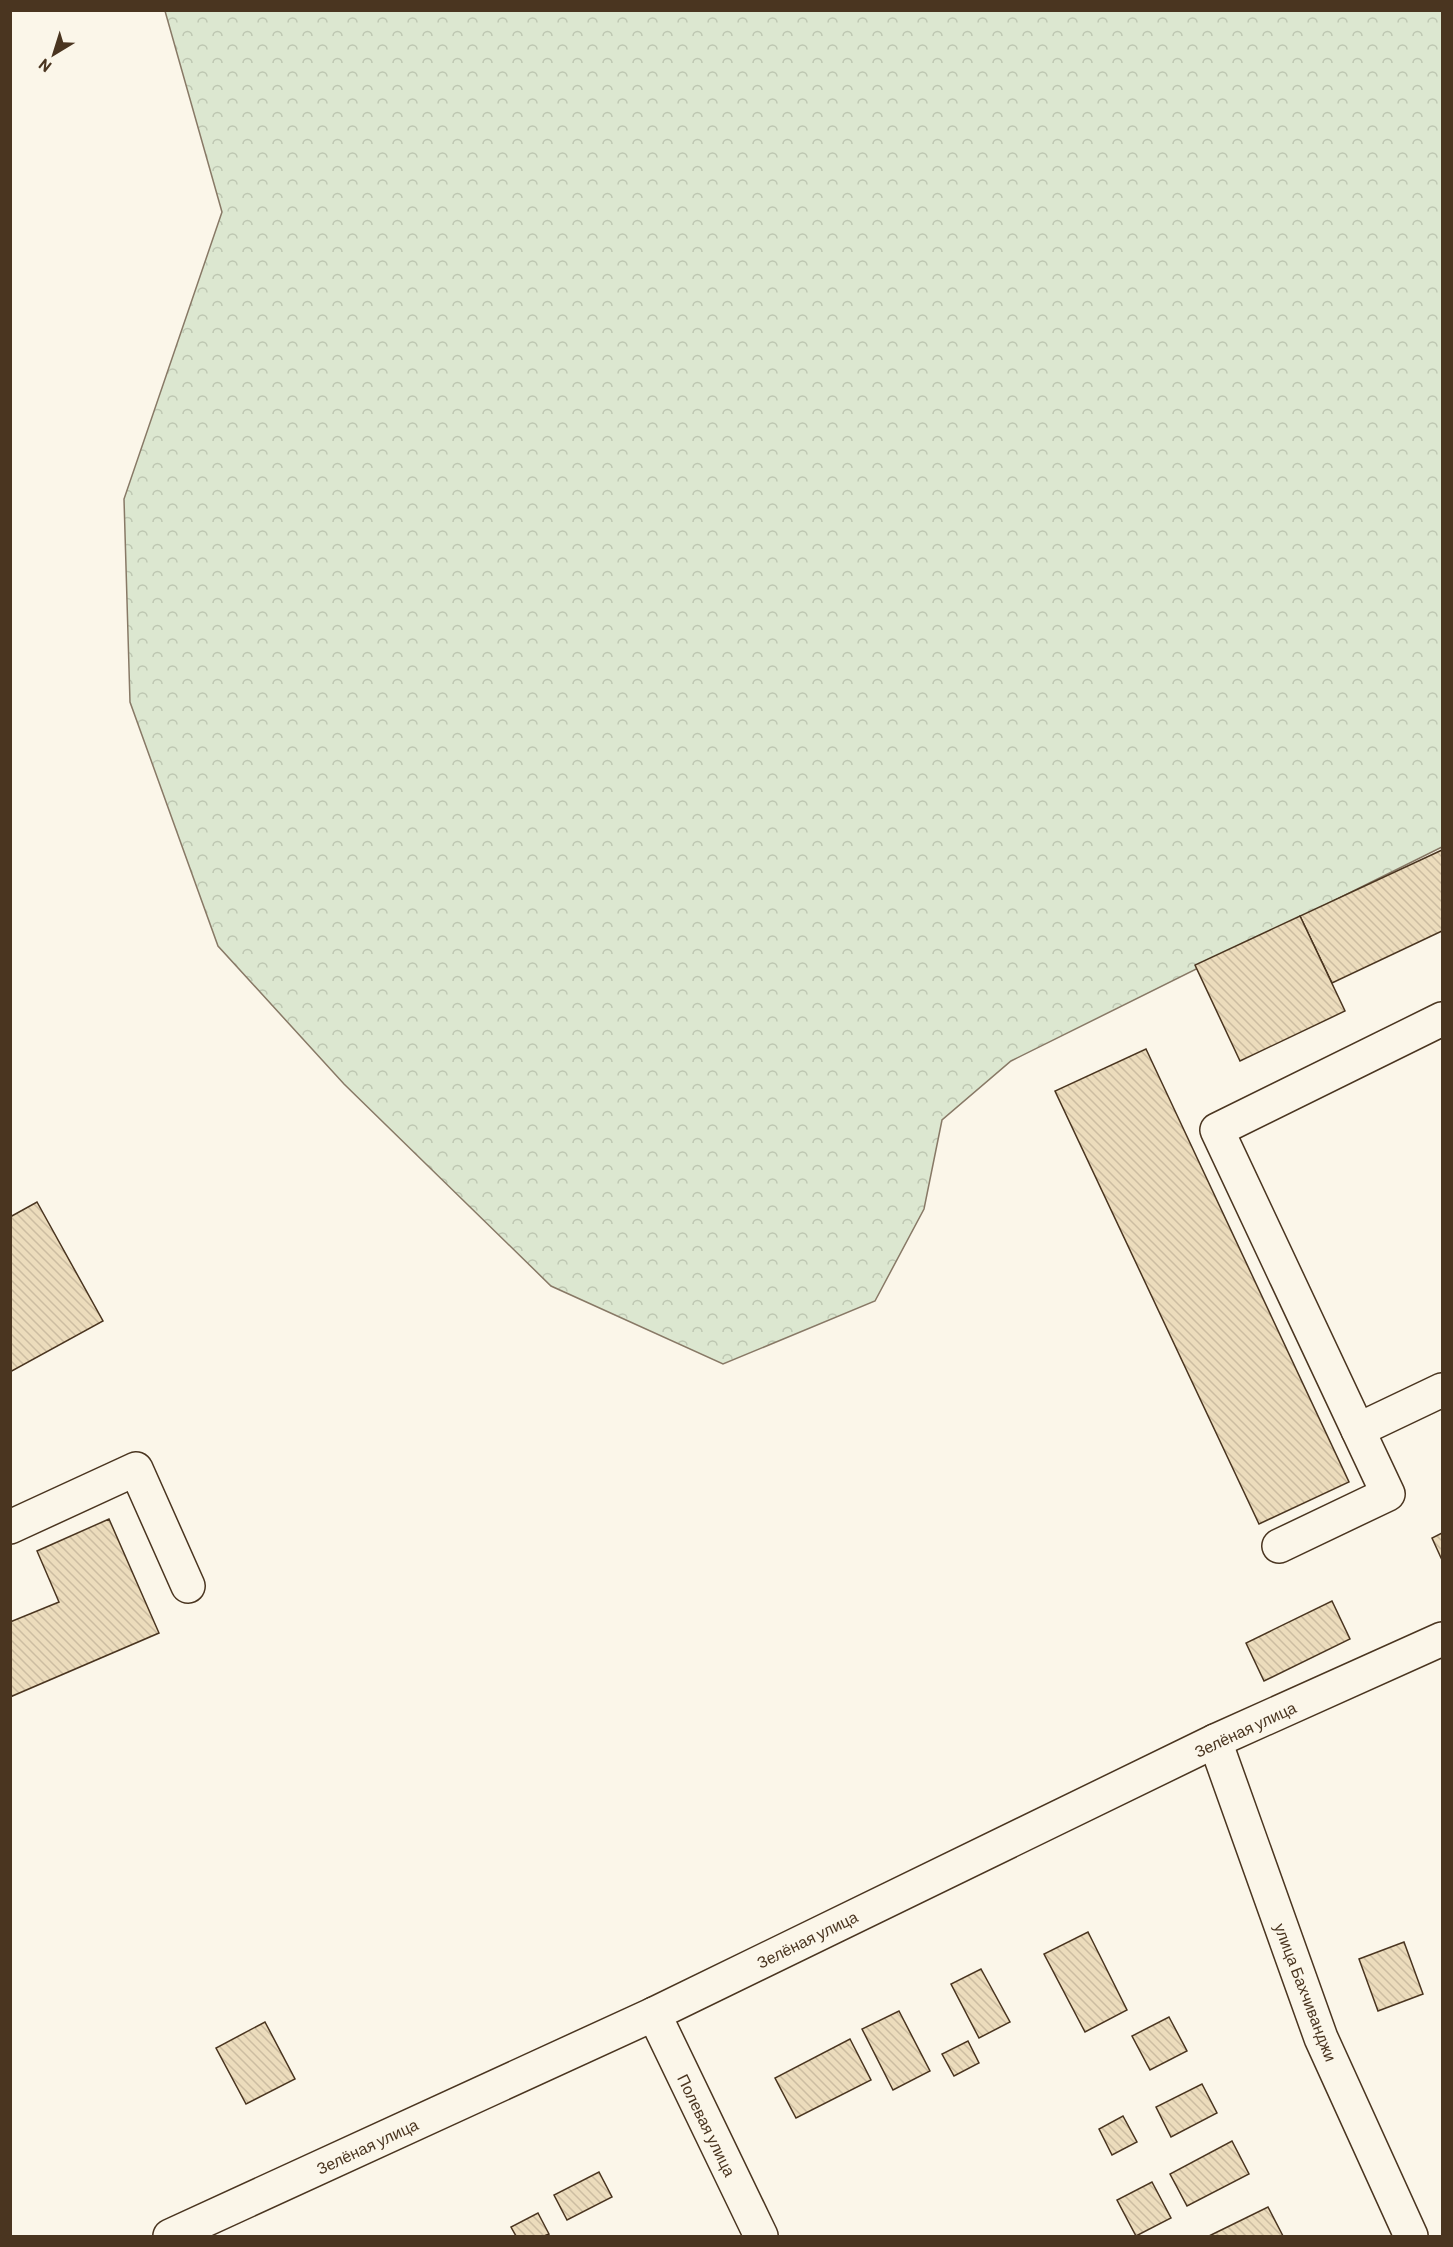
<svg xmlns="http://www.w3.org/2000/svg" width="1453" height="2247" font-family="Barlow,sans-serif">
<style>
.forest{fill:url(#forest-crowns);stroke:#887966;stroke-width:1.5}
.building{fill:url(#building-back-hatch);stroke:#4a3520;stroke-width:1.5}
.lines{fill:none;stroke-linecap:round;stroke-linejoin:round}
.minor-casing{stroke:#4a3520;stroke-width:36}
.minor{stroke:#fbf6e9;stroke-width:33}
.labels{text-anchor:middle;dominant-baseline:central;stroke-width:4.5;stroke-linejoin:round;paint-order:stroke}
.street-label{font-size:16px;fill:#4a3520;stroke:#fbf6e9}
</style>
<defs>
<pattern id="forest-crowns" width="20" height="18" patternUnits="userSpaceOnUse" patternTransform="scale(1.5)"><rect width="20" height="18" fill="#dce7d0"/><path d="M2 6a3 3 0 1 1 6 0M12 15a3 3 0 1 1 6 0" fill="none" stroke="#bec7b2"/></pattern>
<pattern id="building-back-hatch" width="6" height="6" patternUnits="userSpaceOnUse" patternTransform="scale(1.5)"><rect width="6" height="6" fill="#ecdcbc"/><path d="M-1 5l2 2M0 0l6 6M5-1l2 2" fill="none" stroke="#ccbda1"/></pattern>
</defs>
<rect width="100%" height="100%" fill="#fbf6e9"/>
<polygon class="forest" points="165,11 1442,11 1442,847 1011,1061 942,1120 924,1209 875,1301 723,1364 551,1286 344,1084 218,946 130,702 124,499 222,212"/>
<g class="building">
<polygon points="1442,850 1442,931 1332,983 1300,916"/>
<polygon points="1300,916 1345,1011 1240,1061 1195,965"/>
<polygon points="1146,1049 1349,1482 1259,1524 1055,1091"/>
<polygon points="37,1202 103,1321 10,1372 10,1217"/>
<polygon points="109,1519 159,1633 10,1697 10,1622 59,1602 37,1551"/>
<polygon points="1442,1533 1442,1560 1432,1538"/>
<polygon points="1332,1601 1350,1639 1264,1681 1246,1643"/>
<polygon points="1088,1932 1127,2010 1085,2032 1044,1954"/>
<polygon points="1404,1942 1423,1994 1378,2011 1359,1959"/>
<polygon points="981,1969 1010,2022 979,2038 951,1984"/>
<polygon points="899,2011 930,2071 893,2090 862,2029"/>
<polygon points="1169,2017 1187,2051 1150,2070 1132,2036"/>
<polygon points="265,2022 295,2079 246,2104 216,2048"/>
<polygon points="850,2039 871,2080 796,2118 775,2078"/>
<polygon points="968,2041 979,2063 954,2076 942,2054"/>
<polygon points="1202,2084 1217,2113 1171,2137 1156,2107"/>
<polygon points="1123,2116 1137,2142 1112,2155 1099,2129"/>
<polygon points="1232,2141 1249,2174 1187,2206 1170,2174"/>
<polygon points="599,2172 612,2197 567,2220 554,2195"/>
<polygon points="1152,2182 1171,2218 1136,2236 1117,2200"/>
<polygon points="1268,2207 1283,2236 1209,2236"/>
<polygon points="538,2213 549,2234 544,2236 516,2236 511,2227"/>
</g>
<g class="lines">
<g class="minor-casing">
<g id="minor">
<polyline points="1358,1430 1442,1390"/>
<polyline points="10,1527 136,1469 188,1586"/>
<polyline points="1279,1546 1388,1494 1217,1130 1442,1019"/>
<polyline points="1215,1741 1321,2038 1411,2236"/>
<polyline points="654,2014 761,2236"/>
<polyline points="170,2236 654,2014 1215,1741 1442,1639"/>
</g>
</g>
<use href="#minor" class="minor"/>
</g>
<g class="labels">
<g class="street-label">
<text transform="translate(1245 1729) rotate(-25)">Зелёная улица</text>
<text transform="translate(807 1939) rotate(-26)">Зелёная улица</text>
<text transform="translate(1306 1992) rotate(69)">улица Бахчиванджи</text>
<text transform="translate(707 2125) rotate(64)">Полевая улица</text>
<text transform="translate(367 2146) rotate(-25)">Зелёная улица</text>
</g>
</g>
<rect width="1453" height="2247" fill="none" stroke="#4a3520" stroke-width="24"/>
<g transform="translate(54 54) rotate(218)" stroke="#fbf6e9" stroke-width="4.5" paint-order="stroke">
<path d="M0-4.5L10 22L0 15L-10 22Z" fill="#4a3520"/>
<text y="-9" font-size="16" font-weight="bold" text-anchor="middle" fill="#4a3520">N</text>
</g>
</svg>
